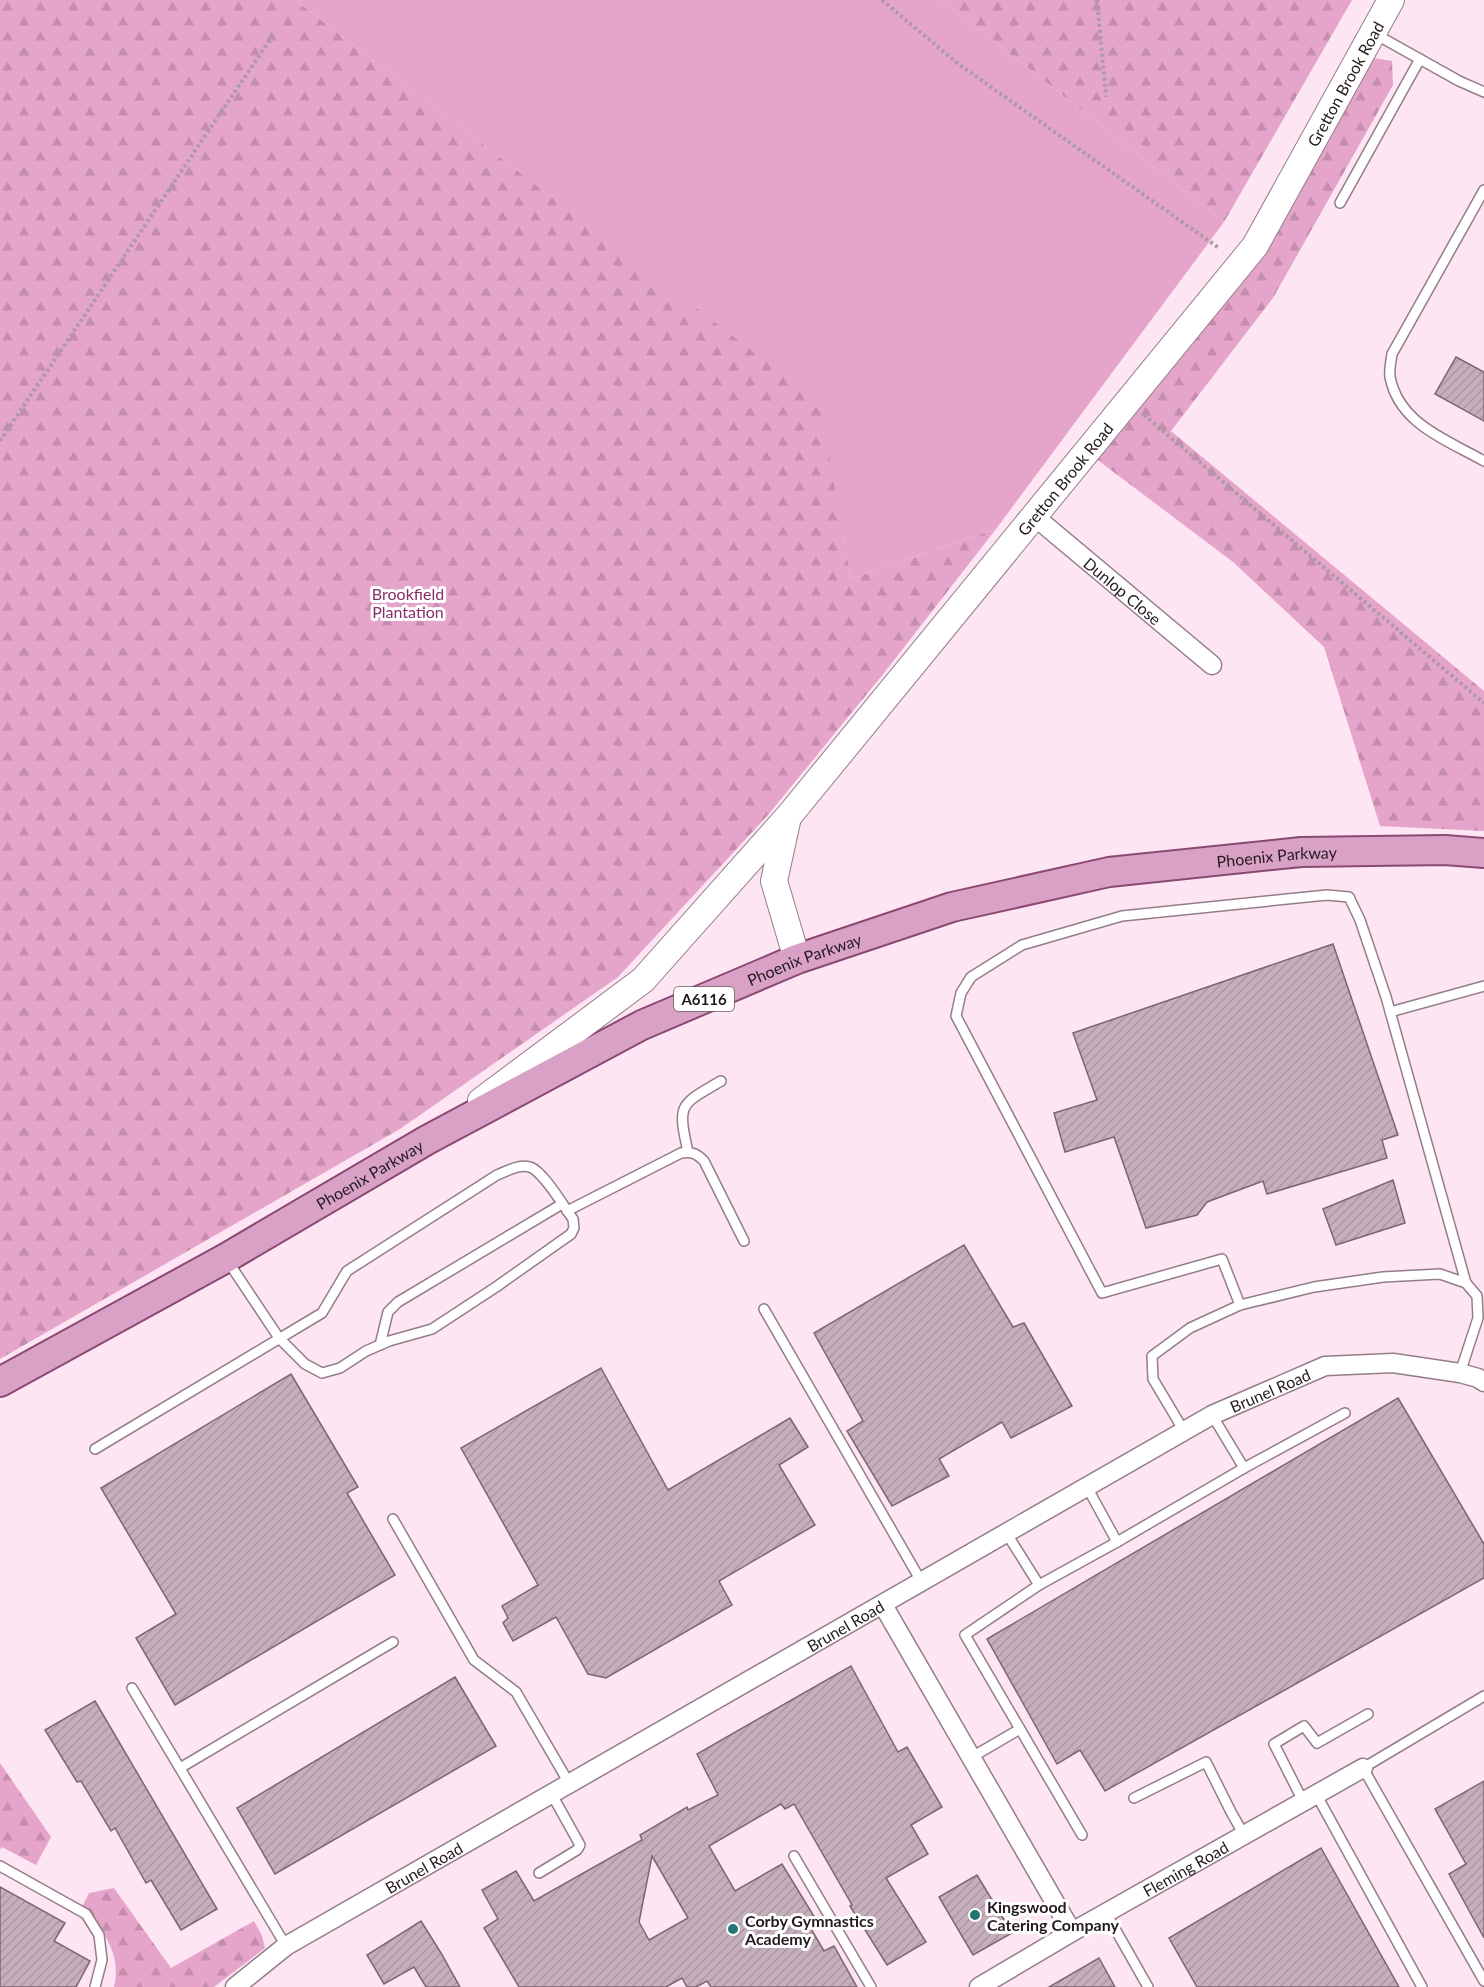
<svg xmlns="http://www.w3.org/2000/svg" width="1484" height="1987" font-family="Lato,sans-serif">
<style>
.grass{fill:#e5a4ca}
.forest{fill:url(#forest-firs)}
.building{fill:url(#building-hatch);stroke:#7b6672;stroke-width:1.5;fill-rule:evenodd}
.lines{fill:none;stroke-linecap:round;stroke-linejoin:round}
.lane-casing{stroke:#937d89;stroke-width:12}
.street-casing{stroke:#937d89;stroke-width:21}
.secondary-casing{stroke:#937d89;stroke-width:28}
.primary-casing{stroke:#8a4973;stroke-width:32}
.path{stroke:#ad9aa5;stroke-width:4;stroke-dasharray:3 3;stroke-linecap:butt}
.lane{stroke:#fff;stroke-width:9}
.street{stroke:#fff;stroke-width:18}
.secondary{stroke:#fff;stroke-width:26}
.primary{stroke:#daa1c6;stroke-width:28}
.poi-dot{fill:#277275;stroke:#fff;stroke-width:2}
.labels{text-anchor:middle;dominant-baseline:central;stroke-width:6;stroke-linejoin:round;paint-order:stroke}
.shield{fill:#fff;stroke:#655f62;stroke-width:1.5}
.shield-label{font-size:15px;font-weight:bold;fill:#231a1f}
.street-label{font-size:16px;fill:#231a1f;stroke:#fff}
.park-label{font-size:16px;fill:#872f6a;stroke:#fff}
.poi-label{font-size:16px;font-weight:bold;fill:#231a1f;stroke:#fff;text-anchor:start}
</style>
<defs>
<pattern id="forest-firs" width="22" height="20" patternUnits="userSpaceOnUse" patternTransform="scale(1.5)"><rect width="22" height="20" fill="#e5a4ca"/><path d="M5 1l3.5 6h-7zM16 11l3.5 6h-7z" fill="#c48dad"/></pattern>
<pattern id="building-hatch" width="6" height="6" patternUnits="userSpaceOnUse" patternTransform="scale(1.5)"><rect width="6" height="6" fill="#c6afbc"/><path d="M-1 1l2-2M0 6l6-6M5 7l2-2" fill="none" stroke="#aa96a1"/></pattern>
</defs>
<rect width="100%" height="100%" fill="#fee5f3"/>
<polygon class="grass" points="295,0 941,0 1224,222 996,529 851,579 819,403"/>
<g class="forest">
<polygon points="0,0 295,0 820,403 851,579 996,529 884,673 768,815 618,977 400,1129 0,1359"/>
<polygon points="941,0 1352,0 1224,222"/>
<polygon points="1373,58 1392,61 1393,85 1273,298 1171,431 1484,691 1484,831 1380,826 1324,647 1233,562 1095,458"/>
<polygon points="0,1763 51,1837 36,1865 2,1847 0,1850"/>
<path d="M 114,1888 L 171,1968 L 254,1921 L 262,1936 L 265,1948 L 214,1987 L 114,1987 C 122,1953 103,1930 82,1907 L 89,1893 Z"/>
</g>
<g class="building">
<polygon points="1456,357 1484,372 1484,421 1435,394"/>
<polygon points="1333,944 1398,1135 1382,1140 1387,1158 1267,1194 1263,1181 1207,1202 1197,1215 1146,1228 1114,1137 1065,1152 1054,1113 1097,1100 1073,1033"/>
<polygon points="1393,1180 1405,1223 1336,1245 1323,1209"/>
<polygon points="964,1245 1013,1327 1024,1323 1072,1406 1011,1438 1002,1422 939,1459 949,1476 892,1506 847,1431 863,1421 814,1333"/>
<polygon points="601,1368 668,1490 790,1418 808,1447 779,1465 815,1525 719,1581 732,1605 606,1678 588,1674 556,1617 513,1641 503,1623 508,1618 502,1606 538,1585 461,1448"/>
<polygon points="291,1374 358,1487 347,1493 395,1575 175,1705 136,1638 176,1614 101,1488"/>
<polygon points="1398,1398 1484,1544 1484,1578 1105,1791 1080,1750 1057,1764 987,1639"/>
<path d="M 851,1666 L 898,1752 L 907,1747 L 942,1807 L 911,1825 L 928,1854 L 886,1878 L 926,1942 L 887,1965 L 850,1906 L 852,1905 L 794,1804 L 785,1809 L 781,1804 L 709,1846 L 735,1891 L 782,1864 L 815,1918 L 807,1922 L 824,1951 L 834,1946 L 857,1987 L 711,1987 L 707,1981 L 696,1987 L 687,1987 L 682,1978 L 666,1987 L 519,1987 L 484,1928 L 498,1919 L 482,1890 L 516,1871 L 534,1901 L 642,1840 L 640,1835 L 687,1807 L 688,1810 L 718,1795 L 697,1754 ZM 652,1856 L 688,1918 L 649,1940 L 639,1922 Z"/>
<polygon points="455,1677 496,1746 275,1874 237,1808"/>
<polygon points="95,1701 217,1909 181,1930 151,1880 146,1883 115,1828 111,1831 81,1781 77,1782 45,1730"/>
<polygon points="1484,1781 1484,1938 1449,1874 1466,1864 1435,1809"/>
<polygon points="1321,1848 1399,1987 1197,1987 1169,1938"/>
<polygon points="977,1875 1012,1933 973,1955 939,1897"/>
<polygon points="0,1887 65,1923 54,1941 90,1961 76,1987 0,1987"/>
<polygon points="421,1921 441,1953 460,1987 426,1987 414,1967 384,1984 367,1955"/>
<polygon points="1099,1958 1115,1987 1049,1987"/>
</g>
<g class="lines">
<g class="lane-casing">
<g id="lane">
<polyline points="1375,34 1459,81 1484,92"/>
<path d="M 1484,190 L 1392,354 C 1391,361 1389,370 1390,377 C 1399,424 1447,440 1484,461"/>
<polyline points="1340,203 1420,59"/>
<polyline points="1390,1012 1484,986"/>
<path d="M 688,1152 C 677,1103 680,1105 721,1081"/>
<path d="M 567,1211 L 681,1153 C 692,1151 697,1154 704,1161 L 744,1241"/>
<polyline points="1240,1305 1222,1259 1102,1293 956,1016 961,993 971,977 1022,945 1122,916 1327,895 1349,897 1360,920 1386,997 1466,1283"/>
<polyline points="764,1309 921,1581"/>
<polyline points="380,1345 388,1312 398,1302 562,1204"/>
<polyline points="1212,1415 1244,1468"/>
<polyline points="1184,1431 1153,1379 1152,1356 1190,1328 1240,1305 1314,1287 1383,1277 1440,1274 1466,1283 1477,1296 1478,1318 1460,1373"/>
<path d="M 95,1449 L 322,1313 L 347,1271 L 497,1175 C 507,1171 519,1164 530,1167 C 544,1172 564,1207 573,1219 L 574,1228 L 571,1234 L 496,1287 L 432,1329 L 389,1341 L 366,1351 L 340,1368 L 322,1373 L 305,1364 L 279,1338 L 227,1260"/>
<polyline points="393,1519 474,1660 516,1692 569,1783"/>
<polyline points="1007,1534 1039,1585 1117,1542 1087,1487"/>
<polyline points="1117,1542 1244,1468 1345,1413"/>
<polyline points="1039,1585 965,1635 1082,1835"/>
<polyline points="132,1688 286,1946"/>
<polyline points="1484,1696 1363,1768 1484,1981"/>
<polyline points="972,1757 1020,1729"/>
<polyline points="180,1768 393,1642"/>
<polyline points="1316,1794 1422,1987"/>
<polyline points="1134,1798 1206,1762 1231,1812 1244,1835"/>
<polyline points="1303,1801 1274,1744 1304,1726 1317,1743 1368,1714"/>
<polyline points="794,1856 871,1987"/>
<polyline points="0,1866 86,1914 99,1935 102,1960 95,1987"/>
<polyline points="539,1873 577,1850 580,1845 551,1793"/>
<polyline points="1106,1913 1148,1987"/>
</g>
</g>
<g class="street-casing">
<g id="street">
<path id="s1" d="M 1034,516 L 1212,665"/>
<polyline points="883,1605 1072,1932"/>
<path id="s2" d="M 235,1987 L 286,1946 L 1212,1415 L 1325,1366 L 1393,1363 L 1460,1373 L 1478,1378 L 1484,1382"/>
<path id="s3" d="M 979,1987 L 1072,1932 L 1363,1768"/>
</g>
</g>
<g class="secondary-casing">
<g id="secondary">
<path id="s4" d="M 797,959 L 774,881 L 788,817 L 1255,246 L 1391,0"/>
<polyline points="481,1101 643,980 787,818"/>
</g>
</g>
<g class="primary-casing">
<g id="primary">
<path id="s5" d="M 0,1382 L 226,1258 L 427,1140 L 642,1025 L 797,959 L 952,907 L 1109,872 L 1301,852 L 1445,850 L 1484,853"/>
</g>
</g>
<g class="path">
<polyline points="882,0 957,63 1219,248"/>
<polyline points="1097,0 1106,97"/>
<polyline points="1144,415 1484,703"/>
<polyline points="0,441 273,35"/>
</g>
<use href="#lane" class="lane"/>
<use href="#street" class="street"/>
<use href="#secondary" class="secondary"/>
<use href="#primary" class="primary"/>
</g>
<g class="poi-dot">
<circle cx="975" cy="1915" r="6"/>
<circle cx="733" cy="1929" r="6"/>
</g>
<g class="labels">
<rect class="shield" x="674" y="987" width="60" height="24" rx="4.5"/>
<g class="shield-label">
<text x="704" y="999">A6116</text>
</g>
<g class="street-label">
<text stroke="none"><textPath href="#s4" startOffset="1070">Gretton Brook Road</textPath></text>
<text stroke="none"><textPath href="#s4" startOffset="584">Gretton Brook Road</textPath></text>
<text stroke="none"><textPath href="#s1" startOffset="116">Dunlop Close</textPath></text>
<text stroke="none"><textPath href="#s5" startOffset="1396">Phoenix Parkway</textPath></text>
<text stroke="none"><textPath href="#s5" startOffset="910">Phoenix Parkway</textPath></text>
<text stroke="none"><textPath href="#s5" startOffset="424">Phoenix Parkway</textPath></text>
<text stroke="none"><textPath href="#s2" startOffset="1196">Brunel Road</textPath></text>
<text stroke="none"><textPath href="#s2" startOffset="710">Brunel Road</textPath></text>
<text stroke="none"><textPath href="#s2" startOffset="224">Brunel Road</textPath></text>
<text stroke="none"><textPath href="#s3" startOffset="238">Fleming Road</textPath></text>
</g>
<g class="park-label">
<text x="408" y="593">Brookfield<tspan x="408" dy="18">Plantation</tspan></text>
</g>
<g class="poi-label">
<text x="987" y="1906">Kingswood<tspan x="987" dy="18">Catering Company</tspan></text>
<text x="745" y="1920">Corby Gymnastics<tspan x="745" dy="18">Academy</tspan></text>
</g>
</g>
</svg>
